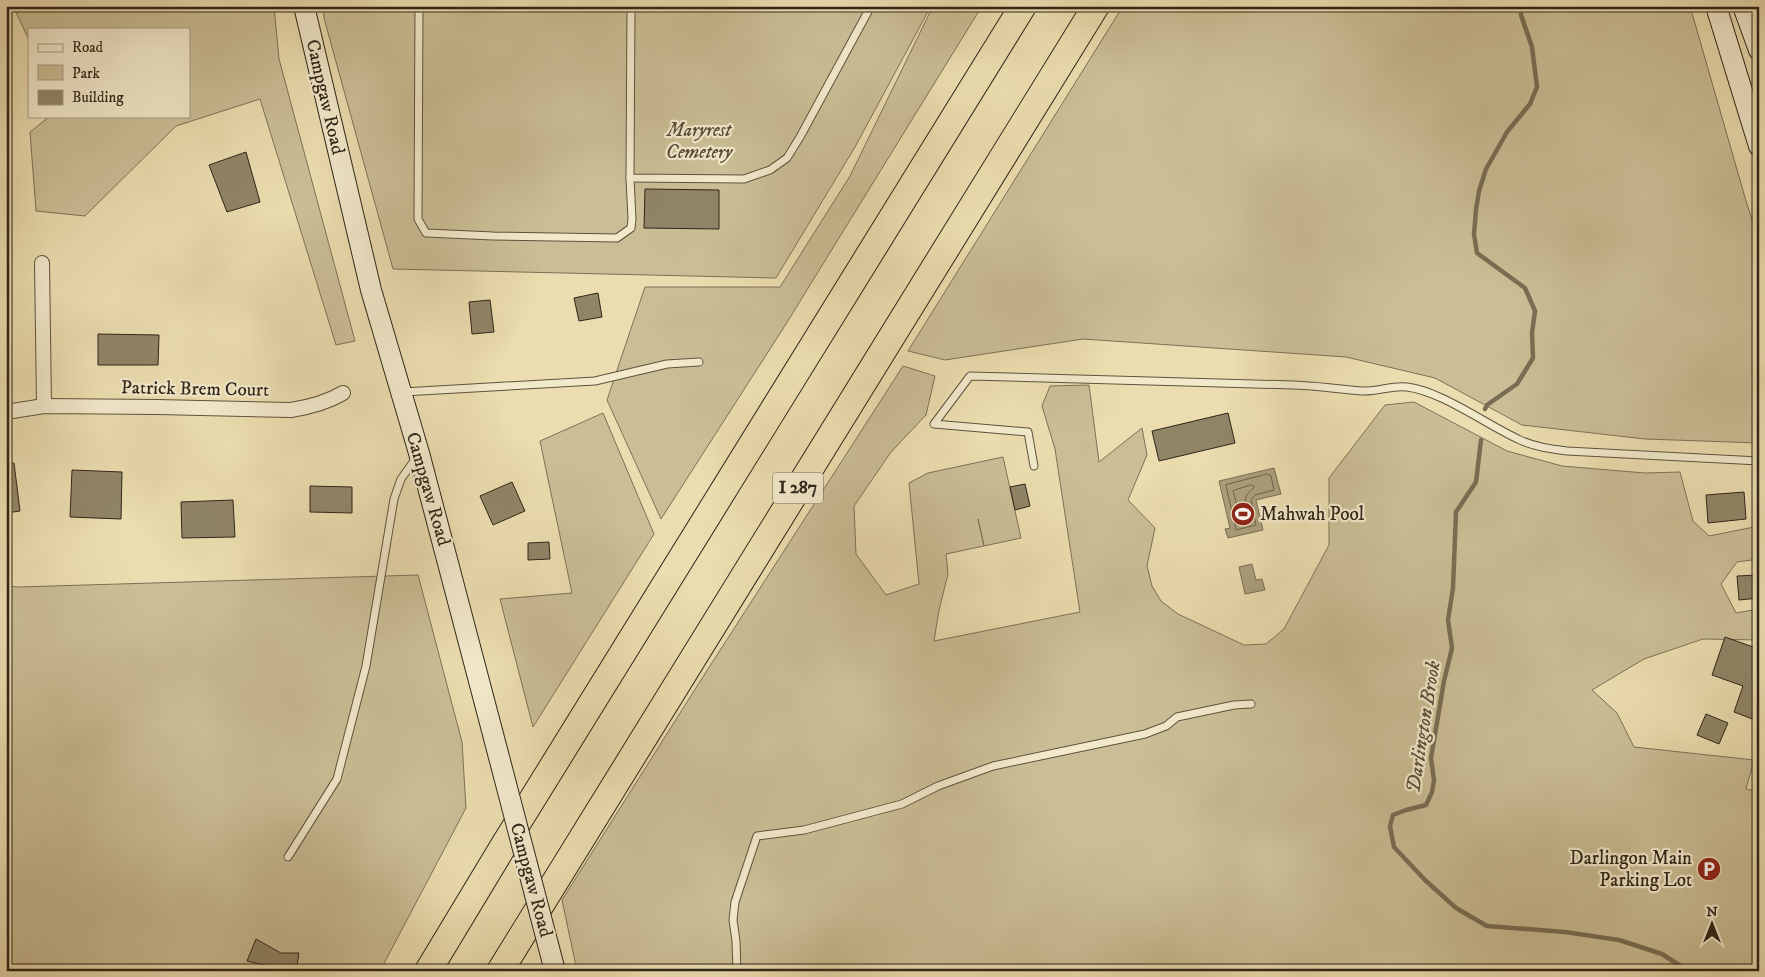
<svg xmlns="http://www.w3.org/2000/svg" width="1765" height="977" font-family="'IM FELL DW Pica',serif">
<style>
.green{fill:#cbbe96;stroke:#7c7258}
.water{fill:#ab9e7c;stroke:#796e54}
.lines{fill:none;stroke-linecap:round;stroke-linejoin:round}
.shore{stroke:#6c624a;stroke-width:1}
.stream{stroke:#796e54;stroke-width:4.5}
.building{fill:#908567;stroke:#2e2519}
.service-casing{stroke:#5d533e;stroke-width:9}
.minor-casing{stroke:#5d533e;stroke-width:16}
.secondary-casing{stroke:#2e2519;stroke-width:22}
.motorway-casing{stroke:#2e2519;stroke-width:28}
.service{stroke:#f2e9cb;stroke-width:7}
.minor{stroke:#f2e9cb;stroke-width:14}
.secondary{stroke:#f2e9cb;stroke-width:20}
.motorway{stroke:#ebddaf;stroke-width:26}
.secondary-bridge-casing{stroke:#2e2519;stroke-width:22;stroke-linecap:butt}
.secondary-bridge{stroke:#f2e9cb;stroke-width:20}
.labels{text-anchor:middle;dominant-baseline:central;stroke-width:4.5;stroke-linejoin:round;paint-order:stroke}
.shield{fill:#f2e9cb;stroke:#69604e;stroke-width:1}
.shield-label{font-size:18px;font-weight:bold;fill:#2e2519}
.street-label{font-size:19px;fill:#2e2519;stroke:#f2e9cb}
.park-label{font-size:19px;font-style:italic;fill:#554b38;stroke:#f2e9cb}
.poi-label{font-size:19px;fill:#2e2519;stroke:#f2e9cb;text-anchor:start}
.water-label{font-size:20px;font-style:italic;fill:#5a4f3c;stroke:#f2e9cb}
</style>
<rect width="100%" height="100%" fill="#ebddaf"/>
<filter id="stains"><feTurbulence type="fractalNoise" baseFrequency=".004" numOctaves="4"/><feColorMatrix values="0 0 0 0 .2 0 0 0 0 .09 0 0 0 0 .02 0 0 0 .5 -.17"/></filter>
<radialGradient id="worn" r=".72"><stop offset=".6" stop-color="#630" stop-opacity="0"/><stop offset="1" stop-color="#630" stop-opacity=".3"/></radialGradient>
<g class="green">
<polygon points="13,6 274,6 279,59 355,341 336,345 260,99 176,126 85,216 36,211 30,132 50,116 189,116 189,29 29,29 29,40"/>
<polygon points="323,6 931,6 855,147 776,278 393,269 324,18"/>
<polygon points="933,6 982,6 786,324 661,519 607,400 645,287 780,287 850,176"/>
<polygon points="1123,6 1690,6 1746,201 1759,241 1759,443 1645,439 1522,425 1435,378 1346,357 1083,339 945,360 908,351"/>
<polygon points="903,366 935,376 926,415 891,452 854,506 856,554 886,595 919,584 909,483 928,473 1003,457 1021,538 984,546 978,519 984,546 946,554 948,574 939,610 934,641 1080,612 1055,449 1042,406 1050,386 1089,385 1099,462 1142,428 1147,455 1128,500 1155,528 1147,566 1152,586 1161,601 1178,614 1244,645 1266,644 1284,629 1329,545 1329,478 1385,405 1414,402 1507,451 1562,466 1645,473 1680,472 1693,521 1709,536 1759,526 1759,559 1737,562 1721,584 1736,613 1759,609 1759,640 1703,639 1644,659 1592,690 1617,713 1634,747 1754,760 1746,789 1755,791 1759,783 1759,971 577,971 562,900 699,683"/>
<polygon points="603,413 654,534 533,727 500,599 572,593 540,441"/>
<polygon points="418,575 462,742 466,808 380,971 6,971 6,586 19,587"/>
</g>
<g class="water">
<polygon points="1274,468 1281,494 1256,500 1263,530 1228,538 1225,529 1230,528 1219,481"/>
<polygon points="1252,564 1256,580 1262,579 1265,590 1245,594 1239,567"/>
</g>
<g class="lines">
<g class="shore">
<polygon points="1268,474 1271,476 1274,490 1255,495 1251,500 1256,525 1236,530 1226,485"/>
<path d="M 1251,485 L 1254,486 L 1254,488 C 1240,498 1246,506 1249,520 L 1242,523 L 1233,491 Z"/>
</g>
<g class="stream">
<polyline points="1485,409 1487,405 1517,384 1533,358 1532,333 1535,311 1525,288 1477,253 1474,234 1476,210 1479,191 1486,169 1507,132 1530,104 1537,87 1532,47 1521,15 1520,6"/>
<polyline points="1481,440 1476,482 1456,512 1453,588 1448,620 1452,648 1444,681 1431,758 1434,780 1432,792 1426,805 1406,810 1393,815 1390,826 1394,847 1425,880 1456,908 1487,926 1565,932 1619,940 1662,954 1688,971"/>
</g>
</g>
<g class="building">
<polygon points="246,152 260,202 227,212 209,165"/>
<polygon points="645,189 719,190 719,229 644,228"/>
<polygon points="598,293 602,317 579,321 574,298"/>
<polygon points="490,300 494,332 472,334 469,302"/>
<polygon points="98,334 159,335 158,365 98,365"/>
<polygon points="1228,413 1235,443 1159,461 1152,431"/>
<polygon points="14,463 20,511 6,513 6,464"/>
<polygon points="72,470 122,472 121,519 70,517"/>
<polygon points="512,482 525,511 493,525 480,496"/>
<polygon points="1025,484 1030,506 1015,510 1010,487"/>
<polygon points="310,486 352,487 352,513 310,512"/>
<polygon points="1744,492 1746,519 1708,523 1706,495"/>
<polygon points="233,500 235,537 182,538 181,502"/>
<polygon points="549,542 550,559 528,560 528,543"/>
<polygon points="1759,575 1759,598 1739,600 1737,576"/>
<polygon points="1725,637 1759,649 1759,710 1755,720 1734,712 1743,686 1712,675"/>
<polygon points="1706,714 1728,723 1719,744 1697,735"/>
<polygon points="256,939 281,953 299,953 296,971 285,970 247,961"/>
</g>
<g class="lines">
<g class="service-casing">
<g id="service">
<polyline points="419,6 418,219 426,233 493,236 617,238 631,228 632,219 630,178"/>
<polyline points="631,6 630,178 744,179 770,170 787,158 800,137 871,6"/>
<polyline points="403,392 595,381 667,364 699,362"/>
<path d="M 1034,466 L 1028,432 L 934,424 L 970,376 C 1078,380 1186,381 1294,385 C 1317,386 1340,389 1362,391 C 1377,392 1392,385 1407,387 C 1441,391 1487,425 1520,440 C 1535,447 1551,449 1567,451 L 1759,461"/>
<polyline points="288,857 337,779 366,666 394,499 401,479 416,458"/>
<polyline points="737,971 736,941 733,920 735,902 757,836 804,830 902,804 938,786 993,766 1145,734 1166,726 1177,717 1234,705 1251,704"/>
<polyline points="1758,971 1759,970"/>
</g>
</g>
<g class="minor-casing">
<g id="minor">
<polyline points="42,263 44,406"/>
<path d="M 6,412 L 44,406 L 157,407 L 291,410 C 310,407 326,403 343,393"/>
</g>
</g>
<g class="secondary-casing">
<g id="secondary">
<polyline points="304,6 371,290 419,453 489,719"/>
<polyline points="1716,6 1759,146"/>
<polyline points="1743,6 1759,50"/>
</g>
</g>
<g class="motorway-casing">
<g id="motorway">
<polyline points="428,971 504,845 1023,6"/>
<polyline points="500,971 1096,6"/>
</g>
</g>
<use href="#service" class="service"/>
<use href="#minor" class="minor"/>
<use href="#secondary" class="secondary"/>
<use href="#motorway" class="motorway"/>
<g class="secondary-bridge-casing">
<polyline id="secondary-bridge" points="489,719 555,971"/>
</g>
<use href="#secondary-bridge" class="secondary-bridge"/>
</g>
<defs>
<g id="stadium-disc" transform="scale(1.25)"><circle r="9.5" fill="#8f2418" stroke="#f2e9cb"/><path d="M0-5a6.5 5 0 1 0 0 10a6.5 5 0 1 0 0-10ZM-3.5-1.8h7v3.6h-7Z" fill="#fff"/></g>
<g id="parking-disc" transform="scale(1.25)"><circle r="9.5" fill="#8f2418" stroke="#f2e9cb"/><path d="M-3.5-5.5H1a3.5 3.5 0 0 1 0 7H-1V5.5H-3.5ZM-1-3.4V-.6H.8a1.4 1.4 0 0 0 0-2.8Z" fill="#fff"/></g>
</defs>
<g fill-rule="evenodd">
<use href="#stadium-disc" x="1243" y="514"/>
<use href="#parking-disc" x="1709" y="869"/>
</g>
<g class="labels">
<rect class="shield" x="773" y="472.5" width="50" height="31" rx="4"/>
<g class="shield-label">
<text x="798" y="488">I 287</text>
</g>
<g class="street-label">
<text transform="translate(325 97) rotate(77)">Campgaw Road</text>
<text transform="translate(195 389) rotate(1)">Patrick Brem Court</text>
<text transform="translate(428 489) rotate(74)">Campgaw Road</text>
<text transform="translate(531 880) rotate(75)">Campgaw Road</text>
</g>
<g class="park-label">
<text x="699" y="130">Maryrest<tspan x="699" dy="22">Cemetery</tspan></text>
</g>
<g class="poi-label">
<text x="1260" y="514">Mahwah Pool</text>
<text x="1692" y="858" text-anchor="end">Darlingon Main<tspan x="1692" dy="22">Parking Lot</tspan></text>
</g>
<g class="water-label">
<text transform="translate(1424 727) rotate(-81)">Darlington Brook</text>
</g>
</g>
<rect width="1765" height="977" fill="none" stroke="#ebddaf" stroke-width="25"/>
<rect x="8" y="8" width="1750" height="962" fill="none" stroke="#2e2519" stroke-width="2.5"/>
<rect x="12" y="12" width="1740" height="952" fill="none" stroke="#2e2519"/>
<rect x="28" y="28" width="162" height="90" fill="#f2e9cb" stroke="#a49b84"/>
<rect x="38" y="44" width="25" height="8" fill="#f2e9cb" stroke="#a49b84"/>
<text x="72" y="52" font-size="15" fill="#2e2519">Road</text>
<rect x="38" y="65" width="25" height="15" fill="#cbbe96" stroke="#a49b84"/>
<text x="72" y="78" font-size="15" fill="#2e2519">Park</text>
<rect x="38" y="90" width="25" height="15" fill="#908567" stroke="#a49b84"/>
<text x="72" y="102" font-size="15" fill="#2e2519">Building</text>
<g transform="translate(1712 924)" stroke="#f2e9cb" stroke-width="4" paint-order="stroke">
<path d="M0-4L9 19L0 12L-9 19Z" fill="#2e2519"/>
<text y="-8" font-size="14" font-weight="bold" text-anchor="middle" fill="#2e2519">N</text>
</g>
<rect width="100%" height="100%" filter="url(#stains)"/>
<rect width="100%" height="100%" fill="url(#worn)"/>
</svg>
